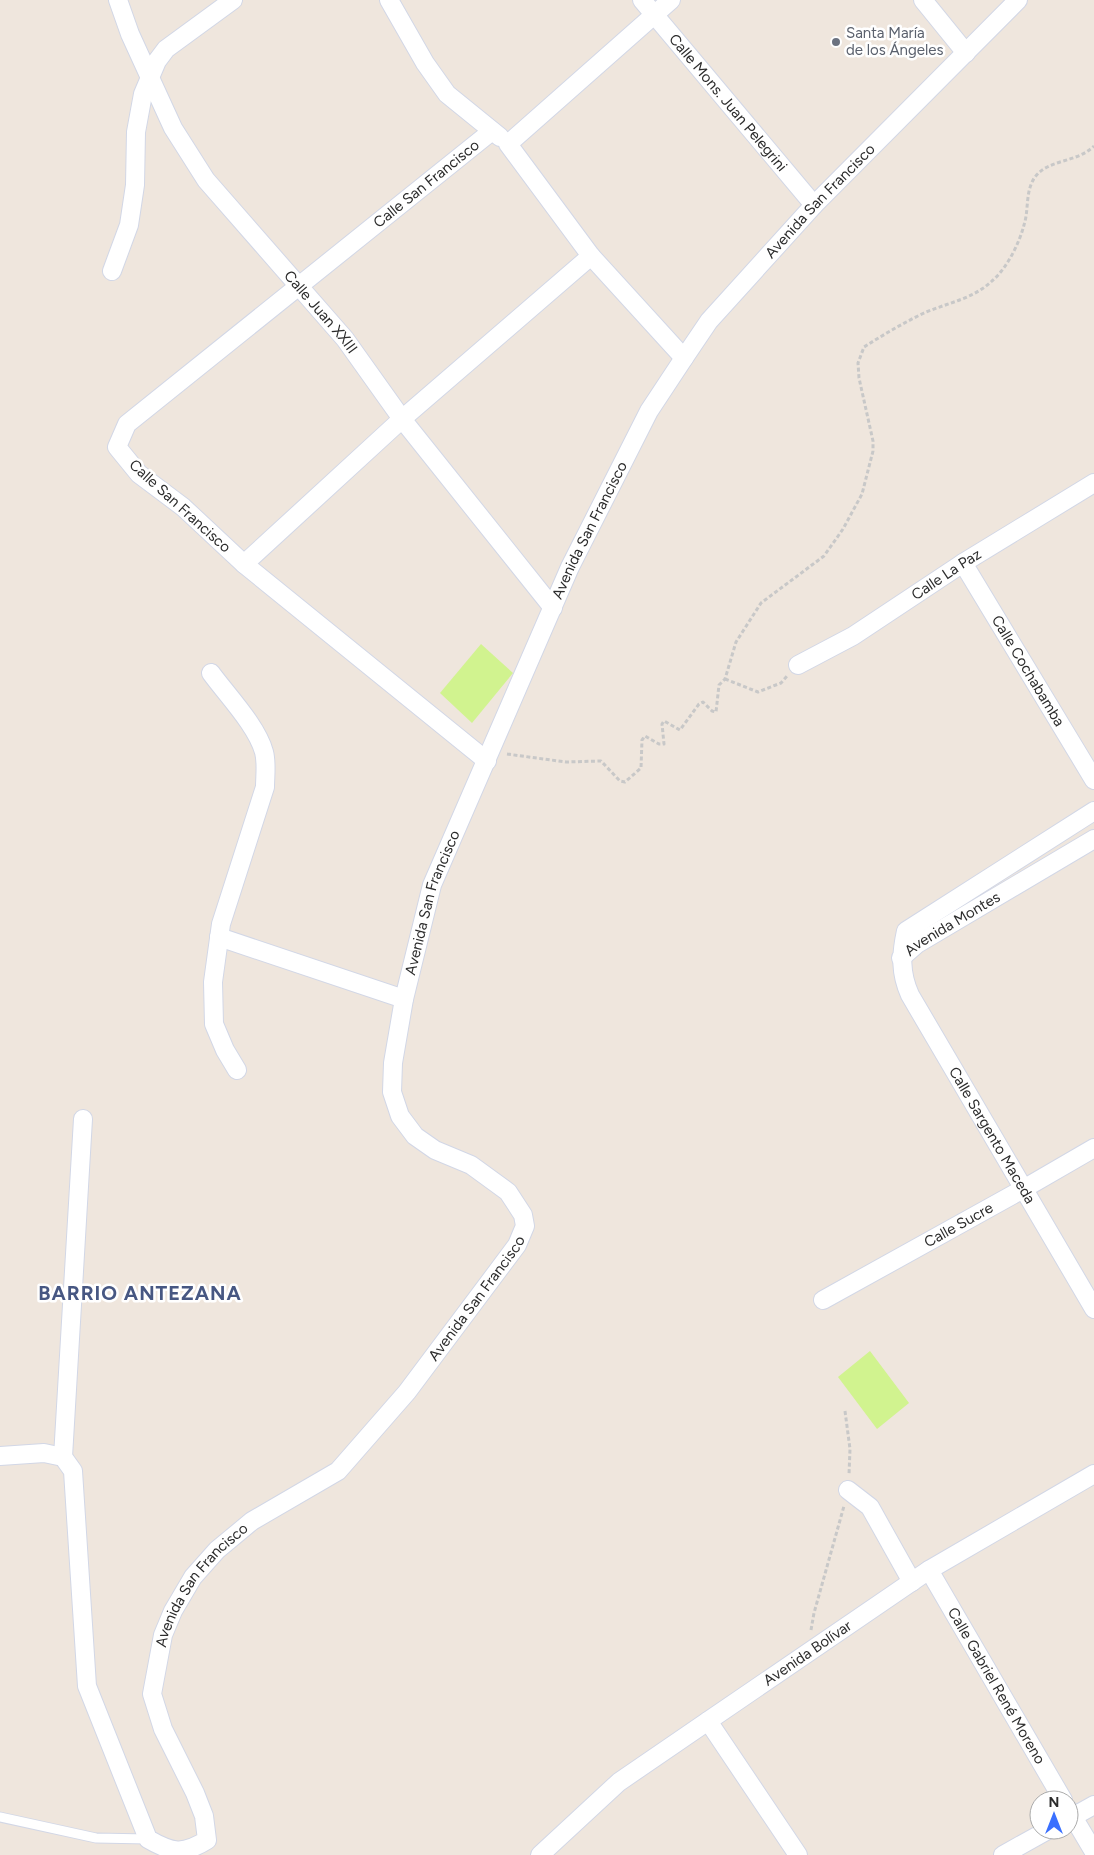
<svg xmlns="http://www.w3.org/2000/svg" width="1094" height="1855" font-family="Figtree,sans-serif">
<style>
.pitch{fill:#d1f38f}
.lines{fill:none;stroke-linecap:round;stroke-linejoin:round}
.lane-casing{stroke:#d2d7e6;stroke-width:11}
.street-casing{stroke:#d2d7e6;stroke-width:20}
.path{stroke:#c8c8c8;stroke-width:3;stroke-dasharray:4 2.5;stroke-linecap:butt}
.lane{stroke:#fff;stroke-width:9}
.street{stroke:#fff;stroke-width:18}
.worship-dot{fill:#6b7280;stroke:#fff;stroke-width:2}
.labels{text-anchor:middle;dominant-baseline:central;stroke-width:5;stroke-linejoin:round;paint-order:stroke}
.worship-label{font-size:15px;fill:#5b616d;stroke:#fff;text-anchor:start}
.street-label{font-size:15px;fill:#2c2c2c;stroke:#fff}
.district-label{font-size:20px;font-weight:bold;letter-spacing:1px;fill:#475782;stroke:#fff}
</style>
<rect width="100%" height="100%" fill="#efe6dd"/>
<g class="pitch">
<polygon points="481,644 513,673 472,723 440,693"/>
<polygon points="870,1351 909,1403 877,1429 838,1377"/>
</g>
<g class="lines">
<g class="lane-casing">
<polyline id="lane" points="0,1817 96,1838 148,1839"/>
</g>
<g class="street-casing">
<g id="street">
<path id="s1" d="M 118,0 L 130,34 L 173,128 L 206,180 L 345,339 L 402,419 L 553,608"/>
<polyline points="389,0 425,63 447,94 500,137"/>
<path id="s2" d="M 642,0 L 814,205"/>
<polyline points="671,0 508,144 591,256 684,358"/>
<polyline points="923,0 966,53"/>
<polyline points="112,271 129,225 135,185 136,132 143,94 157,61 166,49 233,0"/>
<path id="s3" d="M 963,563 L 1094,780"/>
<polyline points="244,564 402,419 591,256"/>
<path id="s4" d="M 798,665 L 853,636 L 963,563 L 1094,483"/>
<path d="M 211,673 C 227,695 257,726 264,752 C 267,763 265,776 265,787 L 221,924 L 213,982 L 214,1024 L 225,1050 L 237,1070"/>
<path id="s5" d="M 487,761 L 244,564 L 183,507 L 139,474 L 117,447 L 127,424 L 492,131"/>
<path id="s6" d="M 1094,811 L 906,931 C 901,954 900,973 910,995 L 1094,1309"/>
<polyline points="219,937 404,999"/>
<path id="s7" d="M 901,958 L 917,944 L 1094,839"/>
<path id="s8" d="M 823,1300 L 1025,1188 L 1094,1148"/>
<path id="s9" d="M 0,1456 L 44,1453 L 63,1457 L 73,1471 L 87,1686 L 148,1839 C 172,1853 183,1855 207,1840 L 204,1816 L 195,1793 L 163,1729 L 152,1694 L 163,1635 L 173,1611 L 193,1577 L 217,1550 L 252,1521 L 338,1471 L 407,1392 L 517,1245 L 525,1226 L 523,1215 L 508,1192 L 471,1165 L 435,1150 L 415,1136 L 400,1116 L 392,1092 L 393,1063 L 404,999 L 432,885 L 570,567 L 649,411 L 684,358 L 709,321 L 814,205 L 1018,0"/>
<polyline points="63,1457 83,1119"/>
<polyline points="848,1490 870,1507 912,1582"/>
<path id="s10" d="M 929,1570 L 1063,1800"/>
<polyline points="708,1721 798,1855"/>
<polyline points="1069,1810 1094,1852"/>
<polyline points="1069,1819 1094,1805"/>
<path id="s11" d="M 540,1855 L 619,1782 L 708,1721 L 929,1570 L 1094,1474"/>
<polyline points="1003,1855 1048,1830"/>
</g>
</g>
<g class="path">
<polyline points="725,679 758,692 781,683 788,675"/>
<path d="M 507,754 L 566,762 L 601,761 L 620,781 L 625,782 L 641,768 L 642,740 L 645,736 L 659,744 L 664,744 L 662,724 L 664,721 L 680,730 L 699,704 L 703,702 L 712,711 L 716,712 L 719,685 L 725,679 L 736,642 L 761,603 L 824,556 L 843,529 L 862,494 L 873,451 L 873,441 L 859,378 L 858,363 L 864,347 C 883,335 903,323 924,313 C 947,303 973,299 992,281 C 1007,268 1019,244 1024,225 C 1029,210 1025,191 1035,177 C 1048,159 1077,163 1094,146"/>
<polyline points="845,1411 850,1449 849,1475"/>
<polyline points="811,1630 814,1613 844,1506"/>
</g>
<use href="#lane" class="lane"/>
<use href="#street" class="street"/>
</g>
<circle class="worship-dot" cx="836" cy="42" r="5"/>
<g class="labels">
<g class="worship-label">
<text x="846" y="33">Santa María<tspan x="846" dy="17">de los Ángeles</tspan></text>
</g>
<g class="street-label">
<text stroke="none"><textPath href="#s2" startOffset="134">Calle Mons. Juan Pelegrini</textPath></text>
<text stroke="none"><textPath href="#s5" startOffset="895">Calle San Francisco</textPath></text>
<text stroke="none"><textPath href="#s9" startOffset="2500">Avenida San Francisco</textPath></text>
<text stroke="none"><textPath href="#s1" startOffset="376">Calle Juan XXIII</textPath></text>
<text transform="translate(180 506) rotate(42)">Calle San Francisco</text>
<text stroke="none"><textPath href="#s9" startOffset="2095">Avenida San Francisco</textPath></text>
<text stroke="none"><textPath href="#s4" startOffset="174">Calle La Paz</textPath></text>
<text stroke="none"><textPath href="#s3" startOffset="126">Calle Cochabamba</textPath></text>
<text stroke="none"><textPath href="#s9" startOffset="1690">Avenida San Francisco</textPath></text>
<text stroke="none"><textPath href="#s7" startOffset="62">Avenida Montes</textPath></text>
<text stroke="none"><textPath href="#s6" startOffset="451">Calle Sargento Maceda</textPath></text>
<text stroke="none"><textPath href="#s8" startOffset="155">Calle Sucre</textPath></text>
<text stroke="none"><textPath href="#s9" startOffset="1210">Avenida San Francisco</textPath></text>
<text stroke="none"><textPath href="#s9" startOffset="805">Avenida San Francisco</textPath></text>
<text stroke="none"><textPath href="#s11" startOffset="336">Avenida Bolívar</textPath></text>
<text stroke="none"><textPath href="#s10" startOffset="134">Calle Gabriel René Moreno</textPath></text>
</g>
<g class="district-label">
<text x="140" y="1293">BARRIO ANTEZANA</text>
</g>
</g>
<g transform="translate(1054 1815)"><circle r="24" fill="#ffffff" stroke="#ababab"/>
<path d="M0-4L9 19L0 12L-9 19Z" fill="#3a70ff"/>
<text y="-8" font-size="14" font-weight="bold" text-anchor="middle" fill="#2c2c2c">N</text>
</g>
</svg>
